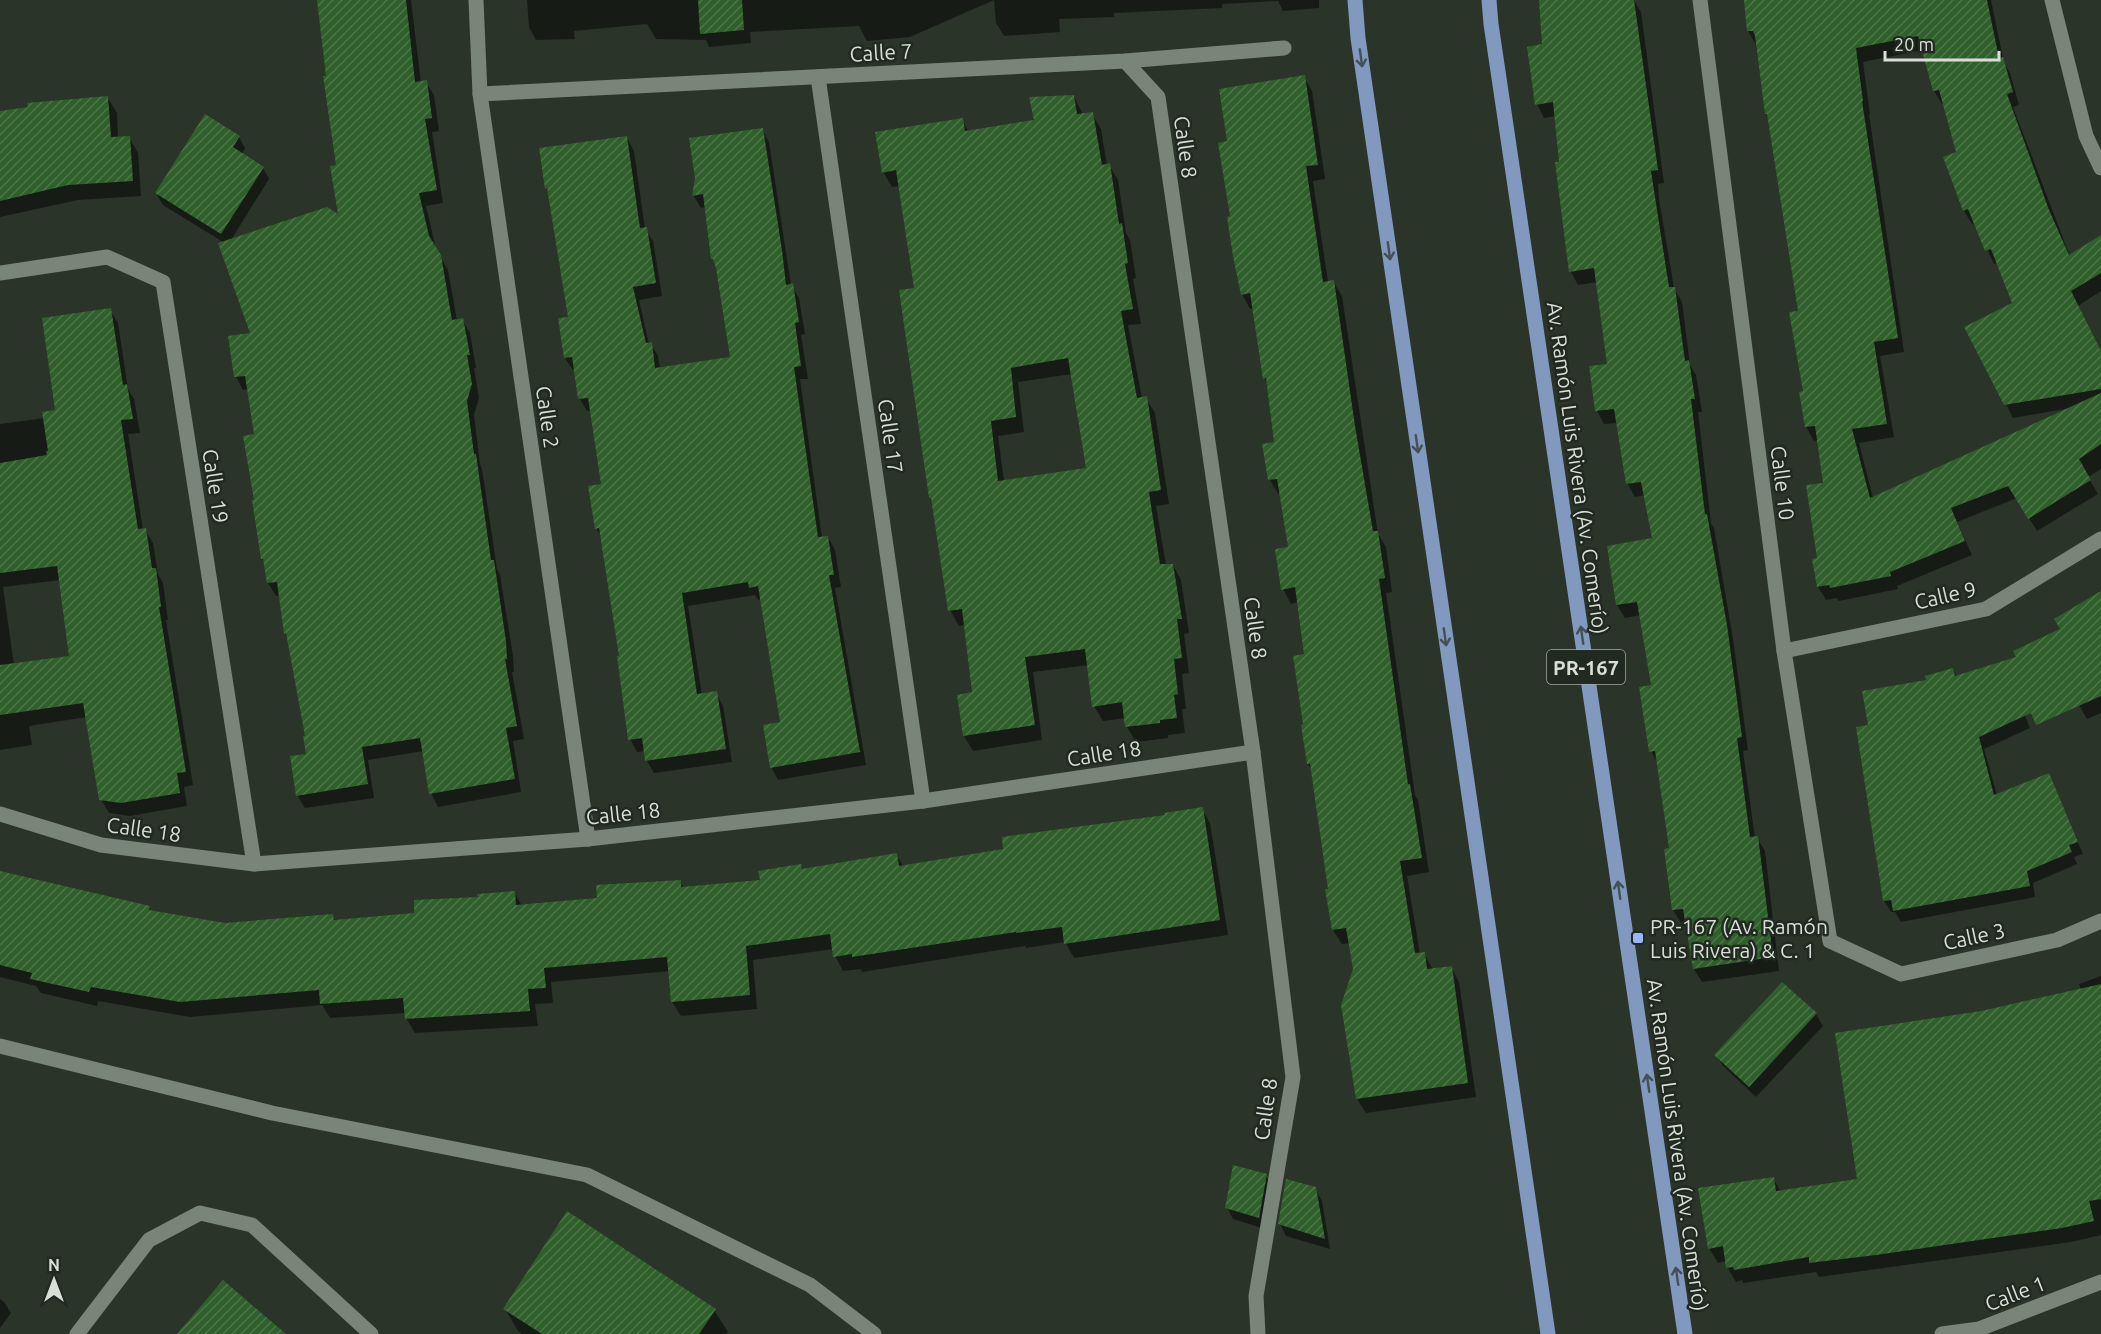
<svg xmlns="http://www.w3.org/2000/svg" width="2101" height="1334" font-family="Ubuntu,sans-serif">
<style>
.shadow{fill:#0007;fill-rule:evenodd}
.building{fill:url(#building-hatch);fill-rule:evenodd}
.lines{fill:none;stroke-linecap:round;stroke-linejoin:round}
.minor{stroke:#7a8579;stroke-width:15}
.major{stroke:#8198bf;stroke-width:15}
.oneway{stroke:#435058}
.poi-dot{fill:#98b6fd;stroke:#212a20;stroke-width:2}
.labels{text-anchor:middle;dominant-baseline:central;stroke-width:5;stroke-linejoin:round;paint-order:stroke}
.shield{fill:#212a20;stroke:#a2a9a1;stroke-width:1.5}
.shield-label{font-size:20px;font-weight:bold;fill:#d9dfd8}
.street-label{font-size:21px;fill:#d9dfd8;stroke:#212a20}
.poi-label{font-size:21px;fill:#d9dfd8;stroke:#212a20;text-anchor:start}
</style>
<defs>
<pattern id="building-hatch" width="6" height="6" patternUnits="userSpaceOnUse" patternTransform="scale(1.5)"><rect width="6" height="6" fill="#2f5f2a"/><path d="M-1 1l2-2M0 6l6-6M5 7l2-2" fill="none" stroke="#4d7648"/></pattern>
</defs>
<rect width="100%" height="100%" fill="#2b3429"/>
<g class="shadow">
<polygon points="318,0 411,0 421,83 426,82 434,95 439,131 432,132 443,203 426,206 436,249 448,270 457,321 462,320 470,333 476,368 474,368 479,398 474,415 480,464 482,469 497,569 500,575 513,656 514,672 512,672 524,739 513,741 521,792 438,807 431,793 424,751 368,760 374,798 305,808 297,795 308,755 307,737 289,640 285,633 280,595 276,596 268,583 265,564 262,559 256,501 256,435 248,389 243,390 236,377 252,334 223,242 163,205 156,193 239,137 245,148 242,154 263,168 269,179 231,240 340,217 337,166"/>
<polygon points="527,0 994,0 910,37 867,41 859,26 750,32 751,43 709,47 706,40 656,39 647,24 574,31 575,39 536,40 529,27"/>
<polygon points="994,0 1319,0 1319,8 1283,11 1278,1 1222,4 1222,8 1114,13 1114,17 1059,19 1060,32 1004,36 996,23"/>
<polygon points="1540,0 1634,0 1641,12 1664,183 1658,184 1659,199 1674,288 1682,302 1690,365 1696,375 1702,412 1698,412 1711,523 1714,528 1733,639 1748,750 1743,751 1755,838 1757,838 1765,851 1779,971 1702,982 1694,969 1687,922 1681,923 1673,910 1671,850 1659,766 1651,751 1653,686 1641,615 1625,618 1617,605 1654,539 1645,495 1635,497 1627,483 1618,423 1604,424 1597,411 1609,365 1598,282 1578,285 1571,272 1556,116 1544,118 1537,104 1544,45"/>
<path d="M 1745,0 L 1991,0 L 2004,63 L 2010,73 L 2019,105 L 2013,107 L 2070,256 L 2101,241 L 2101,291 L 2078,306 L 2101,354 L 2101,469 L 2088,477 L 2098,494 L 2037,531 L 2017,498 L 1957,522 L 1972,555 L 1897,586 L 1898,589 L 1839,601 L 1837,598 L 1826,600 L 1818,587 L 1818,559 L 1825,484 L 1819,440 L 1814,441 L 1806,427 L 1801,393 L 1805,392 L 1800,312 L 1770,119 L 1766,114 L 1756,45 L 1748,31 ZM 1923,50 L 1934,91 L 1942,104 L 1944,104 L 1958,153 L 1944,158 L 1964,211 L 1972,224 L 1975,223 L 1994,264 L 1998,263 L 2014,303 L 2006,404 L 2013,418 L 2065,409 L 1873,498 L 1859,443 L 1894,437 L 1880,356 L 1904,352 L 1869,114 L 1870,114 L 1863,62 Z"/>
<polygon points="1304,77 1312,91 1325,179 1313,181 1328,282 1333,281 1342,296 1378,534 1386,547 1392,592 1386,593 1415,795 1418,800 1429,872 1407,876 1420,954 1424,953 1433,970 1451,967 1459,982 1476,1097 1366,1113 1357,1099 1343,1005 1355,969 1350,943 1342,944 1333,930 1330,890 1312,771 1308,764 1305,726 1306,655 1298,602 1291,604 1283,589 1290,549 1281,494 1278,494 1270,480 1276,444 1268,384 1264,378 1253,308 1250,309 1242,294 1231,218 1228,143"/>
<path d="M 1074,96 L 1083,115 L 1092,114 L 1101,129 L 1107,166 L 1109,165 L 1118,180 L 1126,233 L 1130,240 L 1136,278 L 1133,279 L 1141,324 L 1128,325 L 1142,398 L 1146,398 L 1155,413 L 1169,504 L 1156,506 L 1166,565 L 1173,565 L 1181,580 L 1189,633 L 1184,634 L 1189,673 L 1182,674 L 1186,709 L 1182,709 L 1185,733 L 1168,735 L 1168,738 L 1136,742 L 1127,727 L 1126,718 L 1103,721 L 1094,706 L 1089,665 L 1033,672 L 1042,740 L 973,751 L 964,736 L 974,694 L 965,625 L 959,626 L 950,610 L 933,503 L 931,498 L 915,289 L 900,186 L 892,187 L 883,172 L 962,120 L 969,132 L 1035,121 ZM 1072,374 L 1087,469 L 1004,481 L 998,436 L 1024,432 L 1018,382 Z"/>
<polygon points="108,98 117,113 118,138 129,137 138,153 141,196 78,200 0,217 0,112"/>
<polygon points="762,129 769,142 791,285 799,298 805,334 801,335 808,379 800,379 822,538 828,537 835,550 841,587 835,588 866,765 778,780 771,767 782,723 761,599 758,600 755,595 688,606 702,695 716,693 723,706 732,762 654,773 647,761 645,751 637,752 630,739 621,657 602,537 596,528 602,485 592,411 587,411 580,399 575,370 573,370 565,358 570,318 550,195 546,188 627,138 634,151 645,229 653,241 662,296 639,300 649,344 651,344 658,356 660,369 732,358 706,207 701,208 693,195"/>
<path d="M 110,310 L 118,323 L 128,389 L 134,399 L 140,433 L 128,434 L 143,530 L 145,530 L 153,543 L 158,574 L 163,583 L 168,620 L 166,620 L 193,785 L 184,787 L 187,806 L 130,816 L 109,813 L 101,799 L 87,717 L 29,726 L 32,745 L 0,750 L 0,424 L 45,418 L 56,411 ZM 61,580 L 71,657 L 14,665 L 3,587 Z"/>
<polygon points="2101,592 2101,713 2087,719 2041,639 2062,630"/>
<polygon points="1953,670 1957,677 2008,674 2030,728 1984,749 1997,795 2048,774 2083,854 2074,857 2077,864 2033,883 2035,897 1901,922 1895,912 1891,912 1884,901 1858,728 1869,726 1928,681"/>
<polygon points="1202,809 1210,823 1228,935 1074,958 1065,942 1026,948 1025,946 862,972 861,969 843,971 835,956 834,949 753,960 757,1009 681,1016 672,1002 670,971 551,982 553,1003 535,1004 538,1026 415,1033 406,1018 406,1013 330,1018 322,1005 190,1017 98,1001 97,1006 41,993 36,986 0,977 0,872 149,907 151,911 225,924 333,916 336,922 416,914 479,898 514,892 522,906 599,899 680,882 684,888 761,881 801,866 803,870 897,855 903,866 1005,850"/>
<polygon points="2101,976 2101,1235 2071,1242 1819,1277 1816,1272 1743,1283 1742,1280 1736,1282 1727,1267 1727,1261 1718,1263 1709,1248 1773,1178 1781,1192 1859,1180 1982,1012 2081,990 2079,984"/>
<polygon points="1782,984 1816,1014 1823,1026 1756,1097 1723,1066 1716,1055"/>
<polygon points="1266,1176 1272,1187 1265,1229 1233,1219 1227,1207"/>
<polygon points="1315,1189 1322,1201 1330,1249 1286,1236 1280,1224"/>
<polygon points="0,1299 4,1302 11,1313 0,1328"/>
<polygon points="505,1309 714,1310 728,1332 726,1334 522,1334 518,1331"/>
</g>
<g class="building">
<polygon points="317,0 406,0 415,82 427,80 432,118 425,119 437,190 419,193 429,236 441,255 452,320 463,318 470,355 467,355 472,384 467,401 474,454 476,454 491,560 494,560 506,641 507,659 505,659 517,726 506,728 515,779 429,794 420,738 362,747 368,784 296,796 290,756 306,754 303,736 305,736 286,633 284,634 277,582 267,583 263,559 261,559 252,500 254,500 243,436 254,434 245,376 234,377 228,336 250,333 218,243 327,207 338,214 330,166 336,165 323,76 326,76"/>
<polygon points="698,0 742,0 744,30 700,34"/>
<polygon points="1539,0 1634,0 1658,170 1651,171 1653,184 1669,287 1675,287 1685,361 1689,360 1695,399 1691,399 1705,514 1707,514 1727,625 1742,737 1737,738 1750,837 1758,836 1773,957 1693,969 1683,909 1672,910 1664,849 1669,848 1655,751 1649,752 1639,687 1651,685 1637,602 1616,605 1607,546 1652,538 1641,482 1626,484 1614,409 1595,411 1589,366 1607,364 1594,268 1569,272 1555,162 1559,162 1553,102 1535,105 1527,47 1542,44"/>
<polygon points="1744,0 1987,0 1999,58 2003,57 2013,92 2007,94 2049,210 2069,255 2101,235 2101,273 2071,291 2101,351 2101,389 2004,405 1964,327 2012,303 1991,249 1985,251 1968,209 1963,211 1943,157 1956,152 1939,90 1933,91 1918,36 1856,48 1863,101 1862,101 1898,338 1874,342 1887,424 1852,429 1870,498 2101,393 2101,444 2079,459 2091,480 2028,519 2008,486 1951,508 1965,541 1890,572 1891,576 1830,588 1829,585 1817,587 1812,559 1817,558 1806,485 1823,483 1815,426 1805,427 1799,392 1803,391 1789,312 1798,311 1767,114 1765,114 1755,36 1753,31 1747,31"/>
<polygon points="1305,75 1318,165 1306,166 1323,282 1334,280 1355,426 1373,531 1378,531 1385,578 1379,579 1408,784 1410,784 1422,858 1400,861 1415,953 1425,952 1427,969 1452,966 1468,1083 1356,1099 1341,1005 1353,969 1346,928 1332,930 1325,889 1328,889 1310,764 1307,764 1301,725 1303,724 1293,656 1304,654 1295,587 1281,590 1275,549 1288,547 1277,479 1268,480 1262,444 1274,442 1266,378 1263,379 1250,293 1241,295 1233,256 1227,217 1230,216 1218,143 1227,141 1219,89"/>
<path d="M 1074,95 L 1077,114 L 1093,112 L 1102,165 L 1110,163 L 1119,224 L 1122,223 L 1128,263 L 1125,264 L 1133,309 L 1121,311 L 1137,398 L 1147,396 L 1161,490 L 1149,492 L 1160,564 L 1173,564 L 1182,619 L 1177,619 L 1182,658 L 1174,659 L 1178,694 L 1174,695 L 1177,718 L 1160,720 L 1160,723 L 1125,727 L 1122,702 L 1092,707 L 1085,649 L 1025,657 L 1035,725 L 963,736 L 957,695 L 972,692 L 962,609 L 948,611 L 931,498 L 929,498 L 899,290 L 914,288 L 896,170 L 882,173 L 875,132 L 963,118 L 965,131 L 1034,120 L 1029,97 ZM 1068,358 L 1086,468 L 998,481 L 991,421 L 1016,417 L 1011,368 Z"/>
<polygon points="108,96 111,137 130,136 133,181 68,185 0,201 0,111 28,107 27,103"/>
<polygon points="205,114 240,136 233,147 264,167 221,234 155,193"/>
<polygon points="763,128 782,250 786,285 793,283 799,322 795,323 801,366 794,367 818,537 828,536 834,575 829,575 860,752 770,768 763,725 780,722 758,586 749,588 748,582 682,593 697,694 717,691 726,749 645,761 642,738 628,740 617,656 619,656 599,528 595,529 588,486 601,484 588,398 578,399 572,357 564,358 558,318 568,317 547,188 545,189 539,148 627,136 640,228 647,227 656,283 633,287 646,343 652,342 655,368 730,357 716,268 713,259 711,259 703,194 692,196 695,178 689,138"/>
<polygon points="111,308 123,385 127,384 133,419 121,420 138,529 146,528 152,568 156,568 161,607 159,607 186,772 177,773 180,793 121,803 99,800 83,703 0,715 0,665 69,656 57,566 0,573 0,463 47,455 46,451 48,451 42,412 55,410 42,318"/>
<polygon points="2101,591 2101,696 2036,725 2031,713 1979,737 1994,795 2049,773 2078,842 2069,845 2072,852 2027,871 2030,886 1893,911 1891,900 1883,901 1856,727 1868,725 1862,691 1926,680 1925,676 1953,668 1955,676 2016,657 2013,651 2060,629 2054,619"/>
<polygon points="1203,807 1220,920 1064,944 1062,927 1016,933 1016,932 852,957 852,954 833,957 830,934 746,946 750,995 671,1002 667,957 544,968 546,988 528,989 530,1011 405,1019 403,998 320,1004 319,990 180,1002 91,987 89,992 30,979 32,973 0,965 0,871 150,906 149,910 225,923 333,914 334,920 414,913 414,900 478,897 477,894 515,891 516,905 597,898 596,885 681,880 681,887 760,880 758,871 801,864 802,869 897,853 899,866 1003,849 1002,837 1165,815 1164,813"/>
<polygon points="1782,982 1817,1013 1749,1087 1714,1055"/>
<polygon points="2101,984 2101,1199 2089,1201 2094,1221 2062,1228 1876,1255 1809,1263 1809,1257 1734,1270 1733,1267 1726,1268 1723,1246 1708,1249 1698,1188 1774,1177 1776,1191 1857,1179 1835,1033 1981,1011"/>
<polygon points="1233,1165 1267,1174 1259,1218 1225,1208"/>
<polygon points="1286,1179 1316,1187 1325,1239 1278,1224"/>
<polygon points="567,1211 716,1309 699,1334 542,1334 503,1309"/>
<polygon points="223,1280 253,1306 286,1334 177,1334"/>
</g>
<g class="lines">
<g class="minor">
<polyline points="476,0 480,94 588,839"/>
<polyline points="1700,0 1784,651 1830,941 1901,974 2057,940 2101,921"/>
<polyline points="2052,0 2086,136 2101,168"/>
<polyline points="1125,61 1158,97 1253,752 1293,1077 1256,1296 1258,1334"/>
<polyline points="818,77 923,801"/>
<polyline points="480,94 1125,61 1284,48"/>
<polyline points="0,273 107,257 163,282 254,864"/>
<polyline points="1784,651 1986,609 2101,539"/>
<polyline points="0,814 101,845 254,864 588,839 923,801 1253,752"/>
<polyline points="0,1046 272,1113 587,1175 810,1285 874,1334"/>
<polyline points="77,1334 149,1240 200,1213 252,1225 371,1334"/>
<polyline points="1942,1334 1979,1329 2101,1282"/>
</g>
<g class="major">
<polyline points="1355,0 1358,38 1548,1334"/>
<polyline points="1489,0 1491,24 1685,1334"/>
</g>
</g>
<defs><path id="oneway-shaft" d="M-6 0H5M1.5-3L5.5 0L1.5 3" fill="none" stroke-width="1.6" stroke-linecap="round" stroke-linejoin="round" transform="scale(1.5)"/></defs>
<g class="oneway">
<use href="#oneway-shaft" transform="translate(1361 58) rotate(82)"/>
<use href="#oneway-shaft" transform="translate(1389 251) rotate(82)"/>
<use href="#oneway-shaft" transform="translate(1417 444) rotate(82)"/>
<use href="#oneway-shaft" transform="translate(1582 635) rotate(-98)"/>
<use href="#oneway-shaft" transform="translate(1445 637) rotate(82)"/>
<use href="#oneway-shaft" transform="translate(1619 890) rotate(-98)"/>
<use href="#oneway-shaft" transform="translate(1648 1083) rotate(-98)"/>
<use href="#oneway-shaft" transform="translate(1677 1276) rotate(-98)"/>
</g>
<rect class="poi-dot" x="1632" y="932" width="12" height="12" rx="3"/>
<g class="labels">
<rect class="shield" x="1547" y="650" width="78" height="34" rx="4.5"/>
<g class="shield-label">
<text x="1586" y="667">PR-167</text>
</g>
<g class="street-label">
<text transform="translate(881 52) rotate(-3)">Calle 7</text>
<text transform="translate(1186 147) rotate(82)">Calle 8</text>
<text transform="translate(548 417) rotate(82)">Calle 2</text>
<text transform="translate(891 436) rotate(82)">Calle 17</text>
<text transform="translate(1578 468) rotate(82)">Av. Ramón Luis Rivera (Av. Comerío)</text>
<text transform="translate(1783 483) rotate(83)">Calle 10</text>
<text transform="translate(216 486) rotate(81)">Calle 19</text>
<text transform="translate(1945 595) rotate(-13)">Calle 9</text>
<text transform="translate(1256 628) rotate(82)">Calle 8</text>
<text transform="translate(1104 753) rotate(-9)">Calle 18</text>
<text transform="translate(623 813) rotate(-6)">Calle 18</text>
<text transform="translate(144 829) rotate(8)">Calle 18</text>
<text transform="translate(1974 936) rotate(-12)">Calle 3</text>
<text transform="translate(1265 1109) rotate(-82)">Calle 8</text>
<text transform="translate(1678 1145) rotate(82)">Av. Ramón Luis Rivera (Av. Comerío)</text>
<text transform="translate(2015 1293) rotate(-21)">Calle 1</text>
</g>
<g class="poi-label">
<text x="1650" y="926">PR-167 (Av. Ramón<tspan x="1650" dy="24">Luis Rivera) &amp; C. 1</tspan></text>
</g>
</g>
<g transform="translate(54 1280)" stroke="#212a20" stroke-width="4.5" paint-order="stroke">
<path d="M0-4.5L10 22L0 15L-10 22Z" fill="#d9dfd8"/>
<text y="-9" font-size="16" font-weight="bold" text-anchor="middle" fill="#d9dfd8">N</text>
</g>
<path d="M1885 51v9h114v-9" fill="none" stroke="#d9dfd8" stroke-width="3"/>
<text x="1894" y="51" font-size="18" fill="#d9dfd8" stroke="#212a20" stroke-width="4.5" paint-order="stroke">20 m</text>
</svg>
